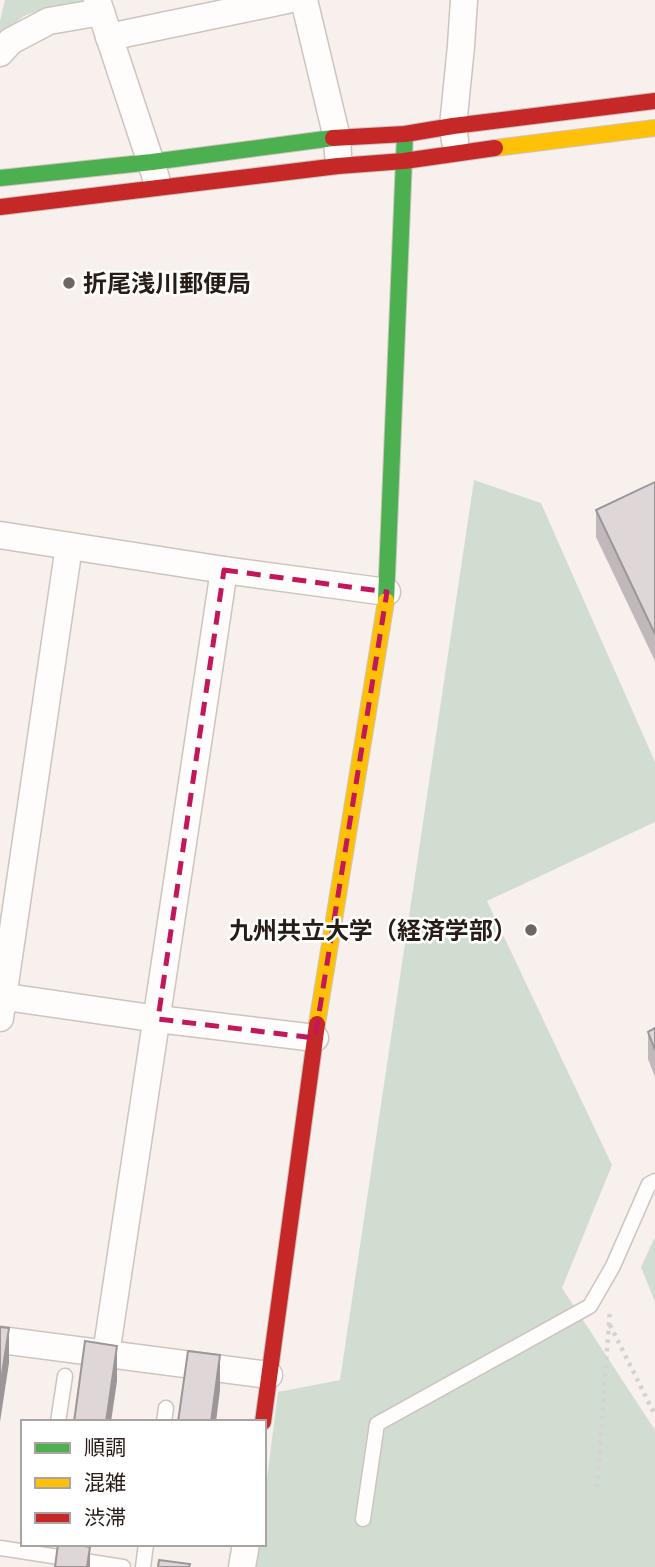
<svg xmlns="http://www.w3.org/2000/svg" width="655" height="1567" font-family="Figtree,'Noto Sans JP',sans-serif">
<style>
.green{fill:#d2ddd2}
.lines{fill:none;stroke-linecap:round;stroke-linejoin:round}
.lane-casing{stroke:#cdc4bf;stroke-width:17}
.street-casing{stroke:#cdc4bf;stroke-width:29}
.fast-casing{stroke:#cdc4bf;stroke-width:18}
.slow-casing{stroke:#cdc4bf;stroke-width:18}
.jam-casing{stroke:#cdc4bf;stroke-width:18}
.path{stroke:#d5d2d1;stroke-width:4.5;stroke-dasharray:3.5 5;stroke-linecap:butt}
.lane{stroke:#fefdfc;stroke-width:14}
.street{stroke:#fefdfc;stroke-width:26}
.fast{stroke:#4caf50;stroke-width:16}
.slow{stroke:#ffc107;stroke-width:16}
.jam{stroke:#c62828;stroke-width:16}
.wall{fill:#c0b8b9}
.shaded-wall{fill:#9c9696}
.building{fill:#dfd6d7;stroke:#9c9696;stroke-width:2}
.marked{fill:none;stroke:#c2185b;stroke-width:5;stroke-dasharray:14 9;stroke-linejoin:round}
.poi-dot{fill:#706661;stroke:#fff;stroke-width:2.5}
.labels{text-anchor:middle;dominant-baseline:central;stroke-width:5;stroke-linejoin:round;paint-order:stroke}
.poi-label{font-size:24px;font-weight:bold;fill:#271c16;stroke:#fff;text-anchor:start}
</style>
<rect width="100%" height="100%" fill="#f7f0ec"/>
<g class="green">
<polygon points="5,0 82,0 83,4 46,8 24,16 0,35 0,21"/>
<polygon points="474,480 541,503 655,762 655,822 487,901 612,1165 562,1288 655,1430 655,1567 256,1567 259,1544 264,1544 264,1502 278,1392 340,1380"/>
<polygon points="655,1237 655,1302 641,1267"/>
</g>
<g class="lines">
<g class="lane-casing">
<g id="lane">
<polyline points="58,1422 65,1376"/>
<polyline points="164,1422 166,1408"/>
<polyline points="363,1519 377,1424 590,1306 613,1266 649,1184 655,1181"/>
<polyline points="0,1548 123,1567"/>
<polyline points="143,1567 146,1544"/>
</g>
</g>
<g class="street-casing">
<g id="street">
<polyline points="97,0 156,178"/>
<polyline points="304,0 337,138 338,154"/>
<polyline points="109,37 287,0"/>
<polyline points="0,53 11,41 49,21 101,12"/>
<polyline points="455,141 453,126 461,46 464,0"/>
<polyline points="0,535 224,570 387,592"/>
<polyline points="0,996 158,1019 315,1038"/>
<polyline points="0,1018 69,546"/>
<polyline points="0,1340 269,1375"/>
<polyline points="106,1354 224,570"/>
<polyline points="242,1567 246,1544"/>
</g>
</g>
<g class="fast-casing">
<g id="fast">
<polyline points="0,178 152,162 333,138"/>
<polyline points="386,601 405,134"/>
</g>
</g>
<g class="slow-casing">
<g id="slow">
<polyline points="495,148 655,128"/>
<polyline points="317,1024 386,601"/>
</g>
</g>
<g class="jam-casing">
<g id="jam">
<polyline points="333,138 405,134 453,126 655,101"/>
<polyline points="0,207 338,166 404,161 495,148"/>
<polyline points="263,1422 317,1024"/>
</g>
</g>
<g class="path">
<polyline points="610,1325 655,1415"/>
<polyline points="597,1487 610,1309"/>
</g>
<use href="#lane" class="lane"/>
<use href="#street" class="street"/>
<use href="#fast" class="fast"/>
<use href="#slow" class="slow"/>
<use href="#jam" class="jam"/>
</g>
<g class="wall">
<polygon points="655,482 655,661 596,537 596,510"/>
<polygon points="655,1028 655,1077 648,1059 648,1032"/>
</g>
<g class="shaded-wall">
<polygon points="9,1328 9,1363 0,1422 0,1387"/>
<polygon points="117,1346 117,1381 111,1422 106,1422"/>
<polygon points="220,1355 220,1390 216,1422 211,1422"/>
<polygon points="90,1547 90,1567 87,1567"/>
</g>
<g class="building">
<polygon points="655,482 655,634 596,510"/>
<polygon points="655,1028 655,1050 648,1032"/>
<polygon points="0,1327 9,1328 0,1387"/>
<polygon points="85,1341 117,1346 106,1422 74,1422"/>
<polygon points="188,1351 220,1355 211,1422 178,1422"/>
<polygon points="58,1544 74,1544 90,1547 87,1567 55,1567"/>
<polygon points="159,1560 190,1564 189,1567 158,1567"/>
</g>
<path class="marked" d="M 224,570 L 387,592 L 315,1038 L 158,1019 Z"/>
<g class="poi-dot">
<circle cx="69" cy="283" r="7"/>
<circle cx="531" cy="930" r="7"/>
</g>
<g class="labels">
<g class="poi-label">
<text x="83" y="283">折尾浅川郵便局</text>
<text x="517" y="930" text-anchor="end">九州共立大学（経済学部）</text>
</g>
</g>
<rect x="21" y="1420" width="245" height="126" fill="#ffffff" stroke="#a9a4a2" stroke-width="2"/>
<rect x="35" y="1443" width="35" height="10" fill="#4caf50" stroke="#a9a4a2" stroke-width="2"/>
<text x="84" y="1455" font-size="21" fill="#271c16">順調</text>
<rect x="35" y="1478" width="35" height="10" fill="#ffc107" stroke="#a9a4a2" stroke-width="2"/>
<text x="84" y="1490" font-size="21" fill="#271c16">混雑</text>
<rect x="35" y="1513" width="35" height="10" fill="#c62828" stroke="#a9a4a2" stroke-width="2"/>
<text x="84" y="1525" font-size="21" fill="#271c16">渋滞</text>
</svg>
